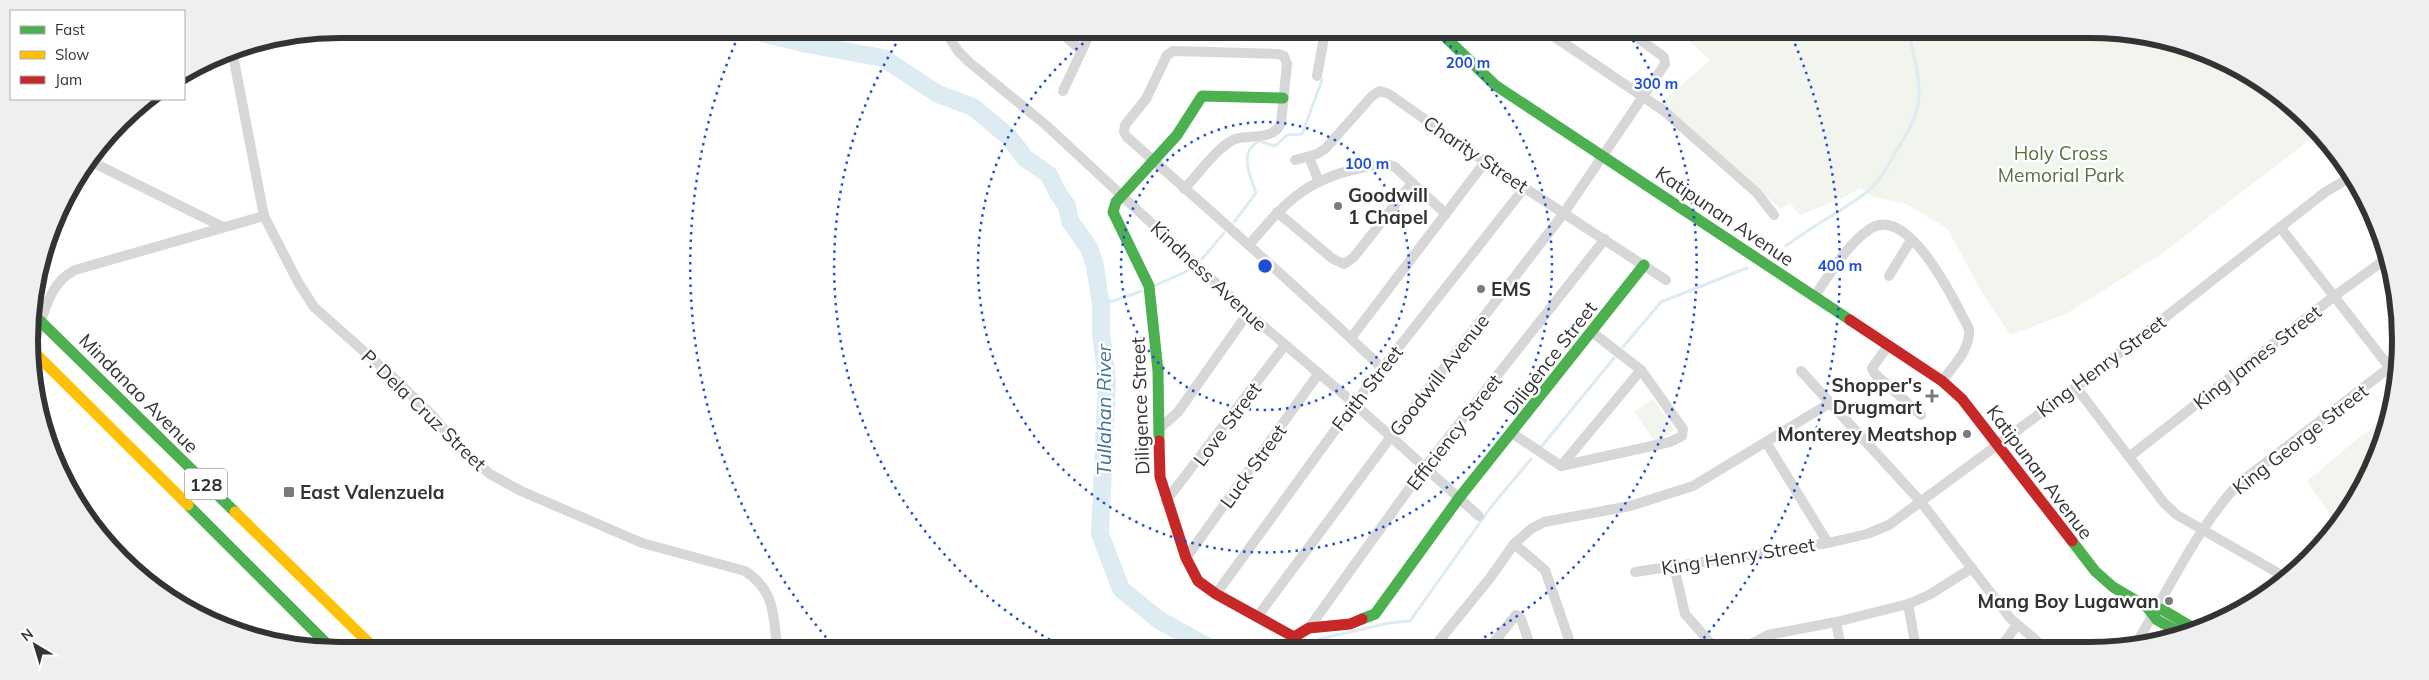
<svg xmlns="http://www.w3.org/2000/svg" width="2429" height="680" font-family="Mulish,sans-serif">
<style>
.green{fill:#f1f5ed}
.lines{fill:none;stroke-linecap:round;stroke-linejoin:round}
.stream{stroke:#ddebf3;stroke-width:3}
.river{stroke:#ddebf3;stroke-width:18}
.street{stroke:#d7d7d7;stroke-width:10}
.fast{stroke:#4caf50;stroke-width:11}
.slow{stroke:#ffc107;stroke-width:11}
.jam{stroke:#c62828;stroke-width:11}
.ring{fill:none;stroke:#1d4ed8;stroke-width:2.5;stroke-dasharray:2.5 5}
.poi-dot{fill:#7a7a7a;stroke:#fff;stroke-width:2}
.labels{text-anchor:middle;dominant-baseline:central;stroke-width:5;stroke-linejoin:round;paint-order:stroke}
.shield{fill:#fff;stroke:#707070;stroke-width:1}
.shield-label{font-size:18px;font-weight:bold;fill:#333}
.park-label{font-size:19px;fill:#56703f;stroke:#fff}
.street-label{font-size:19px;fill:#333;stroke:#fff}
.poi-label{font-size:19px;font-weight:bold;fill:#333;stroke:#fff;text-anchor:start}
.water-label{font-size:20px;font-style:italic;fill:#3f7597;stroke:#fff}
.rim{fill:none;stroke:#333;stroke-width:6}
.centre{fill:#1d4ed8;stroke:#fff;stroke-width:2.5}
.ring-label{font-size:15px;text-anchor:middle;font-weight:bold;fill:#1d4ed8;stroke:#fff;stroke-width:5;stroke-linejoin:round;paint-order:stroke}
</style>
<rect width="100%" height="100%" fill="#fff"/>
<g class="green">
<polygon points="1680,33 2149,35 2262,81 2316,135 2161,254 2066,314 2010,335 1981,291 1947,228 1904,203 1873,197 1861,188 1842,198 1800,215 1790,203 1781,209 1661,103 1710,60"/>
<polygon points="1653,399 1674,430 1656,443 1634,412"/>
<polygon points="2391,411 2368,478 2336,523 2307,481"/>
</g>
<g class="lines">
<g class="stream">
<path d="M 1234,222 L 1256,193 C 1250,175 1238,153 1259,141 L 1275,146 L 1287,135 L 1302,134 L 1322,80"/>
<path d="M 1786,246 C 1811,227 1838,213 1863,195 C 1878,185 1886,169 1895,153 C 1903,140 1913,125 1917,109 C 1923,86 1914,57 1909,34"/>
<polyline points="1202,259 1224,233"/>
<polyline points="1154,286 1194,268"/>
<polyline points="1101,305 1142,291"/>
<polyline points="1623,347 1661,302 1747,268"/>
<polyline points="1541,447 1614,358"/>
<polyline points="1317,647 1319,639 1389,623 1410,621 1491,507 1531,459"/>
</g>
<polyline class="river" points="750,30 807,44 883,58 938,94 973,107 1009,137 1025,158 1049,175 1059,195 1067,206 1070,221 1089,248 1095,266 1101,305 1101,333 1107,380 1100,534 1121,589 1159,620 1208,647"/>
<g class="street">
<polyline points="945,31 958,51 969,62 1047,126 1248,313 1349,399 1479,516"/>
<polyline points="1059,31 1081,50"/>
<polyline points="1549,33 1664,111 1757,193 1774,215"/>
<path d="M 232,50 L 264,216 L 298,282 L 314,307 L 395,379 L 432,415 L 457,445 L 490,474 L 521,491 L 642,543 L 745,571 C 775,591 773,613 777,646"/>
<polyline points="1317,76 1325,32"/>
<polyline points="1063,91 1091,31"/>
<polyline points="1309,157 1319,182"/>
<polyline points="1295,160 1317,154 1325,149 1372,96 1380,91 1389,94 1485,162 1666,280"/>
<polyline points="92,162 223,227"/>
<path d="M 1184,189 C 1197,176 1219,145 1235,139 C 1250,134 1274,141 1281,123 L 1287,64 L 1284,56 L 1278,54 L 1173,51 L 1167,55 L 1146,99 L 1125,125 L 1124,132 L 1127,137 C 1213,213 1299,289 1382,368"/>
<polyline points="1277,212 1333,259 1344,264 1354,257 1412,183"/>
<polyline points="2280,227 2390,368"/>
<path d="M 1249,245 C 1284,204 1305,179 1361,168 C 1373,165 1384,162 1395,167 L 1446,214"/>
<polyline points="1889,276 1911,240"/>
<path d="M 1814,297 C 1830,274 1847,244 1870,229 C 1909,203 1956,304 1969,329 C 1971,349 1953,366 1942,381"/>
<polyline points="1351,338 1485,162"/>
<polyline points="1888,346 1872,368 1874,373 1921,415"/>
<path d="M 32,350 C 43,321 46,284 75,270 L 264,216"/>
<polyline points="1801,371 1921,502 2010,618 2045,648"/>
<polyline points="2076,387 2164,503 2177,515 2285,577"/>
<polyline points="1159,429 1178,412 1248,313"/>
<polyline points="1512,433 1561,466 1670,442 1682,436 1683,429 1641,370 1592,332"/>
<polyline points="1766,442 1828,543"/>
<polyline points="2129,457 2333,297 2386,259"/>
<polyline points="1561,466 1641,370"/>
<polyline points="1166,501 1285,345"/>
<polyline points="1514,544 1545,570 1572,648"/>
<polyline points="1186,558 1319,373"/>
<polyline points="1674,566 1685,614 1715,648"/>
<polyline points="1635,572 1828,543 1867,534 1889,525 2076,387 2324,193 2352,176"/>
<polyline points="1216,594 1354,404 1525,187"/>
<polyline points="1908,604 1916,648"/>
<polyline points="1257,617 1390,438 1564,213 1665,64 1664,57 1631,33"/>
<polyline points="1836,622 1841,648"/>
<polyline points="1309,628 1424,468 1605,239"/>
<polyline points="1434,647 1490,578 1514,544 1531,529 1544,522 1630,506 1693,486 1830,403"/>
<polyline points="1490,647 1516,615 1521,619 1531,648"/>
<path d="M 2134,647 C 2167,593 2195,531 2238,484 L 2394,364"/>
<polyline points="1744,648 1768,635 1836,622 1908,604 1929,595 1972,568"/>
<polyline points="2000,648 2017,625"/>
</g>
<g class="fast">
<polyline points="1440,32 1495,85 1850,320"/>
<polyline points="31,312 235,512"/>
<polyline points="1159,441 1158,371 1149,286 1113,212 1116,202 1177,135 1202,96 1283,98"/>
<polyline points="188,505 328,645"/>
<polyline points="2072,541 2095,571 2113,587 2147,607 2157,620 2181,633"/>
<polyline points="2147,607 2163,610 2195,629"/>
<polyline points="1362,619 1375,614 1459,498 1644,265"/>
</g>
<g class="slow">
<polyline points="32,350 188,505"/>
<polyline points="235,512 371,645"/>
</g>
<g class="jam">
<polyline points="1850,320 1942,381 1962,399 2072,541"/>
<polyline points="1159,441 1160,477 1186,558 1198,581 1216,594 1294,637 1309,628 1350,624 1362,619"/>
</g>
</g>
<g class="ring">
<circle cx="1265" cy="266" r="144"/>
<path d="M1432 32A287 287 0 1 1 1098 32"/>
<path d="M1063 647A431 431 0 0 1 904 31M1629 34A431 431 0 0 1 1467 647"/>
<path d="M831 643A575 575 0 0 1 740 32M1792 37A575 575 0 0 1 1696 647"/>
</g>
<g class="poi-dot">
<circle cx="1338" cy="206" r="5"/>
<circle cx="1481" cy="289" r="5"/>
<path d="M1929.5 388.5h5v5h5v5h-5v5h-5v-5h-5v-5h5z"/>
<circle cx="1967" cy="434" r="5"/>
<rect x="283" y="486" width="12" height="12" rx="2.5"/>
<circle cx="2169" cy="601" r="5"/>
</g>
<g class="labels">
<rect class="shield" x="185" y="468.5" width="42" height="31" rx="4"/>
<g class="shield-label">
<text x="206" y="484">128</text>
</g>
<g class="park-label">
<text x="2061" y="153">Holy Cross<tspan x="2061" dy="22">Memorial Park</tspan></text>
</g>
<g class="street-label">
<text transform="translate(1476 154) rotate(34)">Charity Street</text>
<text transform="translate(1725 216) rotate(34)">Katipunan Avenue</text>
<text transform="translate(1209 276) rotate(43)">Kindness Avenue</text>
<text transform="translate(2257 357) rotate(-38)">King James Street</text>
<text transform="translate(1550 358) rotate(-52)">Diligence Street</text>
<text transform="translate(2101 366) rotate(-37)">King Henry Street</text>
<text transform="translate(1439 375) rotate(-52)">Goodwill Avenue</text>
<text transform="translate(1367 388) rotate(-52)">Faith Street</text>
<text transform="translate(139 393) rotate(45)">Mindanao Avenue</text>
<text transform="translate(1140 406) rotate(-92)">Diligence Street</text>
<text transform="translate(424 410) rotate(44)">P. Dela Cruz Street</text>
<text transform="translate(1227 424) rotate(-53)">Love Street</text>
<text transform="translate(1454 432) rotate(-52)">Efficiency Street</text>
<text transform="translate(2300 439) rotate(-38)">King George Street</text>
<text transform="translate(1253 466) rotate(-54)">Luck Street</text>
<text transform="translate(2040 472) rotate(53)">Katipunan Avenue</text>
<text transform="translate(1738 556) rotate(-9)">King Henry Street</text>
</g>
<g class="poi-label">
<text x="1348" y="195">Goodwill<tspan x="1348" dy="22">1 Chapel</tspan></text>
<text x="1491" y="289">EMS</text>
<text x="1922" y="385" text-anchor="end">Shopper's<tspan x="1922" dy="22">Drugmart</tspan></text>
<text x="1957" y="434" text-anchor="end">Monterey Meatshop</text>
<text x="300" y="492">East Valenzuela</text>
<text x="2159" y="601" text-anchor="end">Mang Boy Lugawan</text>
</g>
<g class="water-label">
<text transform="translate(1103 410) rotate(-90)">Tullahan River</text>
</g>
</g>
<path d="M0 0H2429V680H0ZM340 38H2090A302 302 0 0 1 2392 340V340A302 302 0 0 1 2090 642H340A302 302 0 0 1 38 340V340A302 302 0 0 1 340 38Z" fill="#efefef" fill-rule="evenodd"/>
<path class="rim" d="M340 38H2090A302 302 0 0 1 2392 340V340A302 302 0 0 1 2090 642H340A302 302 0 0 1 38 340V340A302 302 0 0 1 340 38Z"/>
<circle cx="1265" cy="266" r="8" class="centre"/>
<g class="ring-label">
<text x="1468" y="68">200 m</text>
<text x="1656" y="89">300 m</text>
<text x="1367" y="169">100 m</text>
<text x="1840" y="271">400 m</text>
</g>
<rect x="10" y="10" width="175" height="90" fill="#ffffff" stroke="#adadad"/>
<rect x="20" y="26" width="25" height="8" fill="#4caf50" stroke="#adadad"/>
<text x="55" y="35" font-size="15" fill="#333333">Fast</text>
<rect x="20" y="51" width="25" height="8" fill="#ffc107" stroke="#adadad"/>
<text x="55" y="60" font-size="15" fill="#333333">Slow</text>
<rect x="20" y="76" width="25" height="8" fill="#c62828" stroke="#adadad"/>
<text x="55" y="85" font-size="15" fill="#333333">Jam</text>
<g transform="translate(35 645) rotate(322)" stroke="#ffffff" stroke-width="4" paint-order="stroke">
<path d="M0-4L9 19L0 12L-9 19Z" fill="#333333"/>
<text y="-8" font-size="14" font-weight="bold" text-anchor="middle" fill="#333333">N</text>
</g>
</svg>
